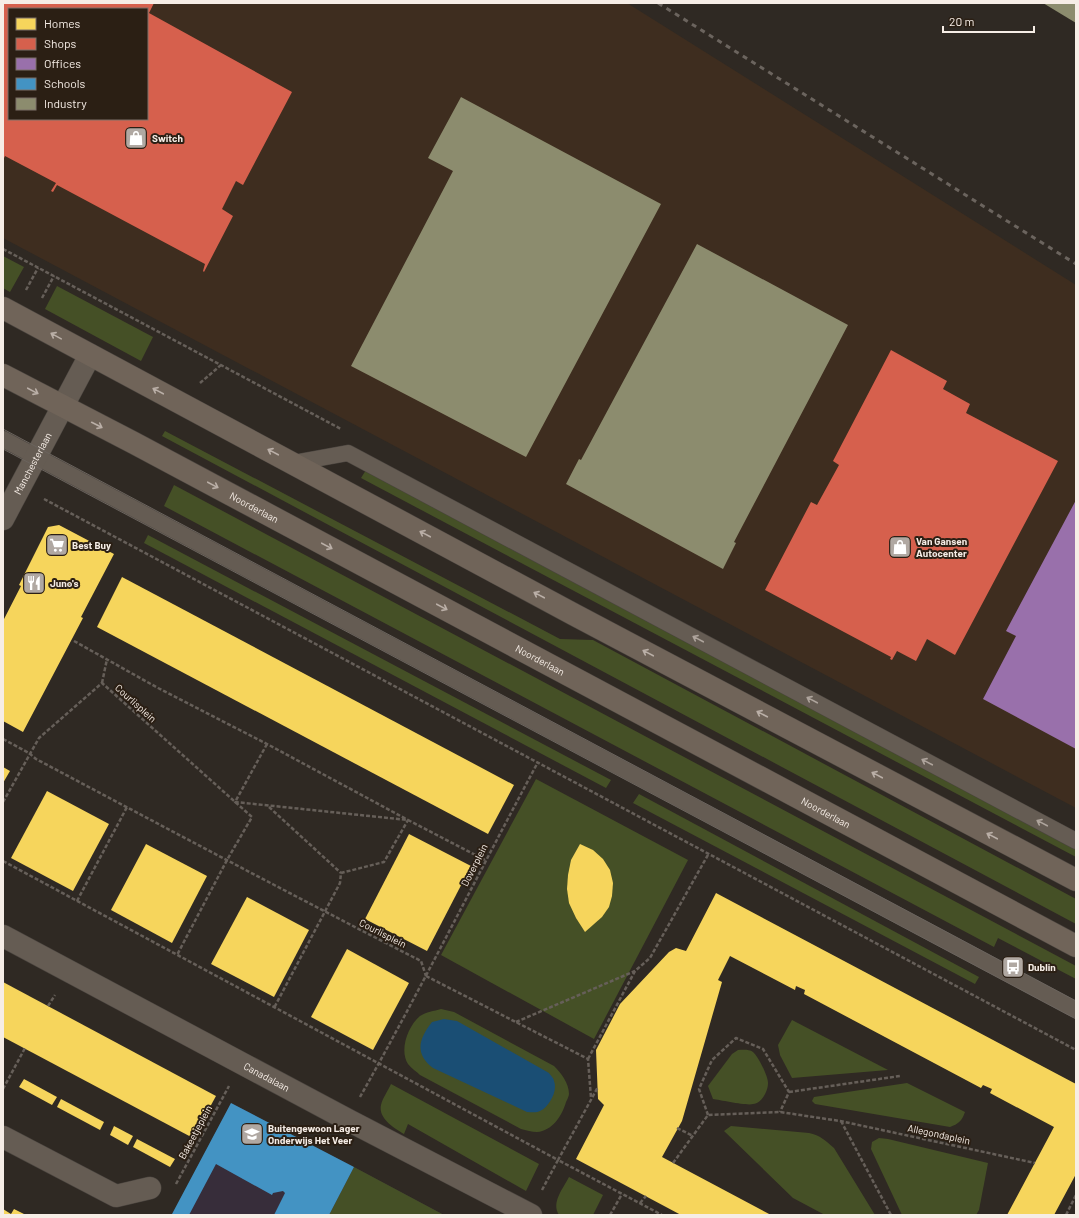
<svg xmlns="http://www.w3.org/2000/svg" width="1079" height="1218" font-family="Barlow,sans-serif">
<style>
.commercial{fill:#372d3a}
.built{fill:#3e2d1f;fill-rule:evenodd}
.green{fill:#455026}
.water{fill:#1a4e74}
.homes{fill:#f6d55c}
.shops{fill:#d6604d;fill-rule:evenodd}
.offices{fill:#9970ab}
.schools{fill:#4393c3}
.industry{fill:#8c8c6e}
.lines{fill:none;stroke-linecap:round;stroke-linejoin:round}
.service-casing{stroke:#4a443f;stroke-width:17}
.pedestrian-casing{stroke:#4a443f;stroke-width:23}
.minor-casing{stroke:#4a443f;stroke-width:23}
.primary-casing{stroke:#4a443f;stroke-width:23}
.path{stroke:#665f59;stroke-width:2.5;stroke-dasharray:4 2;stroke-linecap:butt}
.service{stroke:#655c53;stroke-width:16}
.pedestrian{stroke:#655c53;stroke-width:22}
.minor{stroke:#655c53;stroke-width:22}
.primary{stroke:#706459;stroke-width:22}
.tram{stroke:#6b645e;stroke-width:1}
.rail{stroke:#6b645e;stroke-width:3;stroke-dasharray:5 5;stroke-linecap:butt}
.oneway{stroke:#baafa7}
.oneway2{stroke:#aea49c}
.labels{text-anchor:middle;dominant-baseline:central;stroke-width:4;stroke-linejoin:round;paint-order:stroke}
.poi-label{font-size:10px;font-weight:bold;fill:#f6ede6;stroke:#2b1f14;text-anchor:start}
.street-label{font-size:10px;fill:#f6ede6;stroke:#2b1f14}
</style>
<rect width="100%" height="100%" fill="#2f2923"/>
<polygon class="commercial" points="231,1103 350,1165 444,1215 172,1215"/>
<path class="built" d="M 3,3 L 627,3 L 1076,285 L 1076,808 L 3,238 ZM 9,9 L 147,9 L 147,119 L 9,119 Z"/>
<g class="green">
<polygon points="3,256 24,267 10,292 3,288"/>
<polygon points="57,286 153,337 141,361 45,309"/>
<polygon points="165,431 560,639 593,640 1076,899 1076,924 162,436"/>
<polygon points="366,470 1076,849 1076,857 361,478"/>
<polygon points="174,485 1076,966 1076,979 998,938 994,947 164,506"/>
<polygon points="148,535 611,780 606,788 144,543"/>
<polygon points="536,779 688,860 594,1039 441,955"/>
<polygon points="639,794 979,977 975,984 633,803"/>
<path d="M 441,1009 L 454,1012 L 554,1066 C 561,1073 569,1083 569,1094 C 569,1096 567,1100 566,1102 C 562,1116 552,1131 537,1132 C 532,1132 526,1130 521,1129 L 420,1075 C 417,1072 411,1068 408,1064 C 399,1050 408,1026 420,1016 C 426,1012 434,1011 441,1009 Z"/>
<polygon points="792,1020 888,1070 792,1078 780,1055 778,1045"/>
<path d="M 738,1050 C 742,1050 749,1049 753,1052 C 758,1056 768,1076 768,1083 C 768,1091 762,1103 753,1104 C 747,1106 721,1100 713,1099 L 708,1086 L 732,1054 Z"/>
<path d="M 907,1083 L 965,1112 C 962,1121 958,1124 950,1127 L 815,1104 L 812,1101 L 814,1097 Z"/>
<path d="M 391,1084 L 539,1164 L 526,1191 L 408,1124 L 404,1134 C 394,1128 378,1118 381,1105 C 383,1097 388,1091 391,1084 Z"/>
<path d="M 731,1126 L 809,1133 C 820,1135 826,1141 834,1148 L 875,1215 L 825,1215 L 793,1198 L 724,1131 Z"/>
<polygon points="879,1138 888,1139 988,1163 979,1210 976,1215 902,1215 871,1149 872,1142"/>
<polygon points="354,1167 444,1215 329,1215"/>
<path d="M 569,1177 L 603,1195 L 593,1215 L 559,1215 C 551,1202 563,1189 569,1177 Z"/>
</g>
<path class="water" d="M 444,1019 L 457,1021 L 549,1073 C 550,1075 554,1078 554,1081 C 558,1091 549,1107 540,1111 C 537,1113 531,1112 527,1112 L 433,1068 C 414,1053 419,1039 432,1022 Z"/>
<g class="homes">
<polygon points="59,525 114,554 81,617 83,618 23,732 3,721 3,621 21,586 19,585 48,527"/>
<polygon points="122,577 514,785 488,834 97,627"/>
<polygon points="3,767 10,771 3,783"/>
<polygon points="47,791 109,824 73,891 11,858"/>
<polygon points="409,834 471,866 427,951 365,919"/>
<polygon points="146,844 207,876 172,943 111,910"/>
<polygon points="580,844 593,850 603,859 610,870 613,883 612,896 609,907 602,917 585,932 576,918 569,903 567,889 568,875 571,860"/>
<polygon points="716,893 1076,1084 1076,1174 1054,1215 1007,1215 1054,1127 990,1093 992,1089 983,1085 981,1088 804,994 805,990 796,986 795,990 730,956 718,980 722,982 682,1121 662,1157 771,1215 681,1215 576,1159 604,1105 598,1099 596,1050 620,1004 669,952 676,948 686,951"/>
<polygon points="247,897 309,930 274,997 211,964"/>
<polygon points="347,949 409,983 373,1050 311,1017"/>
<polygon points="3,982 216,1096 193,1138 3,1037"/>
<polygon points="24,1079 57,1097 52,1105 19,1087"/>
<polygon points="61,1099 104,1122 100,1130 57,1107"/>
<polygon points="114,1126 133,1136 128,1145 110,1135"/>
<polygon points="137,1139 175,1159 170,1167 133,1147"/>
<polygon points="3,1209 11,1214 14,1209 26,1215 3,1215"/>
</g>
<g class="shops">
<path d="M 3,3 L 154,3 L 149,13 L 292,92 L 243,185 L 236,181 L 222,209 L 233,216 L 204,272 L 203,271 L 205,264 L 57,185 L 53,192 L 51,191 L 56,183 L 5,156 L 3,160 ZM 9,9 L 147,9 L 147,119 L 9,119 Z"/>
<polygon points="891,350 947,381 943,389 970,404 966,413 1058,461 955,655 927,639 916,661 897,651 892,660 890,659 891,657 765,590 811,502 817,505 839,465 833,461"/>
</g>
<polygon class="offices" points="1076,500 1076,749 983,699 1016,636 1006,631"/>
<polygon class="schools" points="231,1103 354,1167 329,1215 274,1215 285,1193 283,1191 273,1193 272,1195 216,1164 189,1215 172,1214"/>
<g class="industry">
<polygon points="1043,3 1076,3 1076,23"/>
<polygon points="461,97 661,204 526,457 351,366 453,171 428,158"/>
<polygon points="697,244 848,325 734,542 736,543 723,569 566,484 579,459 581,460"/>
</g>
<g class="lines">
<g class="service-casing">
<g id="service">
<polyline points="3,439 1076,1010"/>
<polyline points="293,463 348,453 1076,841"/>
</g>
</g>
<g class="pedestrian-casing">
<polyline id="pedestrian" points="3,1137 116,1196 150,1188"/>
</g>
<g class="minor-casing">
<g id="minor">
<path id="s1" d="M 3,519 L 90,355"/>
<path id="s2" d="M 3,936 L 348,1120 L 531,1215"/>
</g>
</g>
<g class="primary-casing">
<g id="primary">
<polyline points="3,308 573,614 1076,880"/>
<path id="s3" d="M 3,375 L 134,443 L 1076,946"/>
</g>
</g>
<g class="path">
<polyline points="3,249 341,429"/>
<polyline points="26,290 38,268"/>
<polyline points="42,298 54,276"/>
<polyline points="200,383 221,365"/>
<polyline points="44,499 1076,1050"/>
<polyline points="74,641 158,688 267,744 408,820 384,862 341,873 340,883 274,1008"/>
<polyline points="102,683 107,659"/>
<path d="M 3,739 L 29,753 L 36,759 C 164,827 292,895 421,961 L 426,976"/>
<polyline points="267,744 235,802 408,820 485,860"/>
<polyline points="3,802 39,738 102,683 252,817 227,860 177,955"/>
<polyline points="269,807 341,873"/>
<polyline points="3,861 558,1160 598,1087"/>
<polyline points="77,901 127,807"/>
<polyline points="426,976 588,1059 591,1098"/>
<polyline points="48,1006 55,995"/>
<polyline points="516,1022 635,971"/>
<polyline points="588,1059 635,971 650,958 709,853"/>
<polyline points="3,1089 25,1048"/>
<polyline points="789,1092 900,1076"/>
<path d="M 360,1097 C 422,987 478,874 538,762"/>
<polyline points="708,1115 699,1089 712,1060 736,1038 763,1049 789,1092 780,1112"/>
<polyline points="841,1121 891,1215"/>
<polyline points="677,1128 693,1136"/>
<polyline points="673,1163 708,1115 780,1112 840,1121 1035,1163"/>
<polyline points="176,1184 229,1086"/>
<polyline points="542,1190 558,1160 662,1215"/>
<polyline points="640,1203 646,1196"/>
<polyline points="610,1215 622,1194"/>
<polyline points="1066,1215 1076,1195"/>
</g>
<use href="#service" class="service"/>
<use href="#pedestrian" class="pedestrian"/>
<use href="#minor" class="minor"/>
<use href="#primary" class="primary"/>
<g class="tram">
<polyline points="3,429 1076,1001"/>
<polyline points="3,449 1076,1019"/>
</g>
<polyline class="rail" points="658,3 1076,264"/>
</g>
<defs><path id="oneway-shaft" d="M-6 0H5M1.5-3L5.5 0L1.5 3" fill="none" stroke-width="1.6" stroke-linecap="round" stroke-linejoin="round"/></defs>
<g class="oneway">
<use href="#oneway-shaft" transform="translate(56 336) rotate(-151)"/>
<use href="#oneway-shaft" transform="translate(33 391) rotate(28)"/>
<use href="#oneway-shaft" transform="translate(158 391) rotate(-152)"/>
<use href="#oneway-shaft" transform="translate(97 425) rotate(27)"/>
<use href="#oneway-shaft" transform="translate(273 452) rotate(-152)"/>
<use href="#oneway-shaft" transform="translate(213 485) rotate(28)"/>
<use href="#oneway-shaft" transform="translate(425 534) rotate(-152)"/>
<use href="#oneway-shaft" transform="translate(327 546) rotate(28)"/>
<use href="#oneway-shaft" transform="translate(539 595) rotate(-152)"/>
<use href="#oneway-shaft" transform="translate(442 607) rotate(28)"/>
<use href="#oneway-shaft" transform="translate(648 653) rotate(-152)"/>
<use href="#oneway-shaft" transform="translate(762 714) rotate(-152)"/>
<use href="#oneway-shaft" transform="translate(877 775) rotate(-152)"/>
<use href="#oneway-shaft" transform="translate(992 836) rotate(-152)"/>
</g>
<g class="oneway2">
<use href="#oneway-shaft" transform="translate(698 639) rotate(-152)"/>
<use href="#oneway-shaft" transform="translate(812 700) rotate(-152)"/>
<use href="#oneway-shaft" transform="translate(927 762) rotate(-152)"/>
<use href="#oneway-shaft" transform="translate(1042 823) rotate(-152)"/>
</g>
<defs>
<g id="shop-square" transform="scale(1.15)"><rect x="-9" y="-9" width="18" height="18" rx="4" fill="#b0a8a2" stroke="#2b1f14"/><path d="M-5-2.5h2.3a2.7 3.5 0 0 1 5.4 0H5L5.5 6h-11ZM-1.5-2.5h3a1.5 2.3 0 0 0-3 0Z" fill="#fff"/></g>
<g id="supermarket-square" transform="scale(1.15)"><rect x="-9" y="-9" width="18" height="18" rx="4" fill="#b0a8a2" stroke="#2b1f14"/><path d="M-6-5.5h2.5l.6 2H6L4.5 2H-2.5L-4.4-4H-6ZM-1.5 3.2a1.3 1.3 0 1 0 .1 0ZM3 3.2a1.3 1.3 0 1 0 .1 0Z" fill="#fff"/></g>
<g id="restaurant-square" transform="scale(1.15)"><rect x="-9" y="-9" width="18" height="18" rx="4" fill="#b0a8a2" stroke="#2b1f14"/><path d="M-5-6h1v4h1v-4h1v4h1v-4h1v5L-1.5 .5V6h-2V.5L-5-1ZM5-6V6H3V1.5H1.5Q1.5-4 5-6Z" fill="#fff"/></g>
<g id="bus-square" transform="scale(1.15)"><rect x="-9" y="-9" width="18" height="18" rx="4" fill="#b0a8a2" stroke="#2b1f14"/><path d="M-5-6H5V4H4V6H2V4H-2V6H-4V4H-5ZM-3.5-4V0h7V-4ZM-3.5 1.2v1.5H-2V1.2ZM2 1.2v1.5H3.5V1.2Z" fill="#fff"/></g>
<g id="school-square" transform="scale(1.15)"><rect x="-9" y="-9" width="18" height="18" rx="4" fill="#b0a8a2" stroke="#2b1f14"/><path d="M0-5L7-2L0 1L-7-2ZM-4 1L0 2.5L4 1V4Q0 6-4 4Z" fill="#fff"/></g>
</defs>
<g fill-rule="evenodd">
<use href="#shop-square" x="136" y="138"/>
<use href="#supermarket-square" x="57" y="545"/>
<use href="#shop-square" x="900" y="547"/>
<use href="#restaurant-square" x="34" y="583"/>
<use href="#bus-square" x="1013" y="967"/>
<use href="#school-square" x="252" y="1134"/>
</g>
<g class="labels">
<g class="poi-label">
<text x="152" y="138">Switch</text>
<text x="916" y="541">Van Gansen<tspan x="916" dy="12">Autocenter</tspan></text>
<text x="72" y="545">Best Buy</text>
<text x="50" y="583">Juno's</text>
<text x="1028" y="967">Dublin</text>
<text x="268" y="1128">Buitengewoon Lager<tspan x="268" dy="12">Onderwijs Het Veer</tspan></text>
</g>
<g class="street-label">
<text stroke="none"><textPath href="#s1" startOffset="63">Manchesterlaan</textPath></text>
<text stroke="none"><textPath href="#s3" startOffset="284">Noorderlaan</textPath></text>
<text stroke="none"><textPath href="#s3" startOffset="608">Noorderlaan</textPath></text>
<text transform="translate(136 703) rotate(42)">Courlisplein</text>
<text stroke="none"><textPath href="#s3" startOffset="932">Noorderlaan</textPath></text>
<text transform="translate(474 865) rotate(-63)">Doverplein</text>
<text transform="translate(383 933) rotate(27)">Courlisplein</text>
<text stroke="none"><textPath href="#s2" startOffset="299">Canadalaan</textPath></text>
<text transform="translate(195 1132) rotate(-62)">Bakeetjeplein</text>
<text transform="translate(939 1134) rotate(12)">Allegondaplein</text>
</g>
</g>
<rect width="1079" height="1218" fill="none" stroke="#f6ede6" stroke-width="8"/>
<rect x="8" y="8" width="140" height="112" fill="#2b1f14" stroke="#7c7168"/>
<rect x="16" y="18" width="20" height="12" fill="#f6d55c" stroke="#7c7168"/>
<text x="44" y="28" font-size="12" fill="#f6ede6">Homes</text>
<rect x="16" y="38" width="20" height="12" fill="#d6604d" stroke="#7c7168"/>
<text x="44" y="48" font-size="12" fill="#f6ede6">Shops</text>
<rect x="16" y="58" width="20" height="12" fill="#9970ab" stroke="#7c7168"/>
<text x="44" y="68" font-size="12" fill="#f6ede6">Offices</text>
<rect x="16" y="78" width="20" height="12" fill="#4393c3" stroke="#7c7168"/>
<text x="44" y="88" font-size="12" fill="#f6ede6">Schools</text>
<rect x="16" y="98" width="20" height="12" fill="#8c8c6e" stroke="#7c7168"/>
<text x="44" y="108" font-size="12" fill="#f6ede6">Industry</text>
<path d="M943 26v6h91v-6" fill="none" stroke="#f6ede6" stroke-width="2"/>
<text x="949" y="26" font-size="12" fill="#f6ede6" stroke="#2b1f14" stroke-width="3" paint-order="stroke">20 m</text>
</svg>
